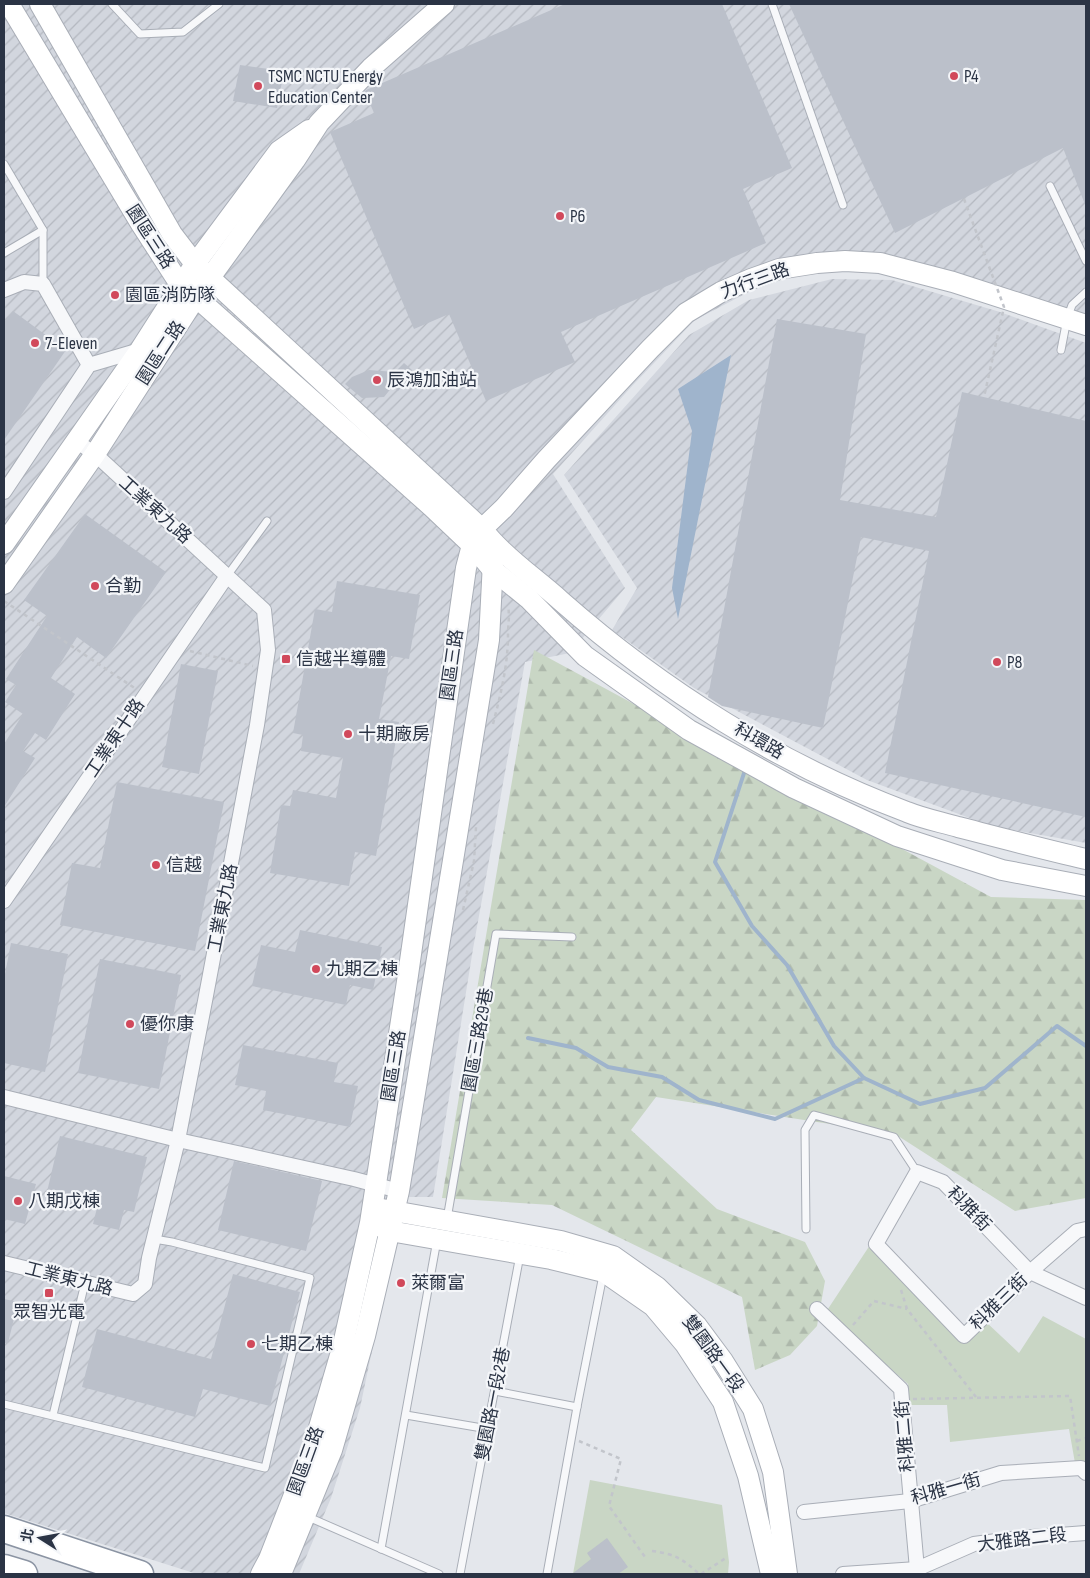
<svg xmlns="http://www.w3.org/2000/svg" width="1090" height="1578" font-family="'Sofia Sans Condensed','Noto Sans TC',sans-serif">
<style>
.industrial{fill:url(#industrial-furrows)}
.forest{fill:url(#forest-firs)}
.park{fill:#c9d6c5}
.water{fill:#9fb4cc}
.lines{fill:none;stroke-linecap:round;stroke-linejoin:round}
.stream{stroke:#9fb4cc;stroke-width:4}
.building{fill:#bbc0ca}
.lane-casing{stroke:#a9aeb7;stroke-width:9}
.street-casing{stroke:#a9aeb7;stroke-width:16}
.secondary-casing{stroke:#a9aeb7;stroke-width:22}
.highway-casing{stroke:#8b94a3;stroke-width:29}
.path{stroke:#c2c5cb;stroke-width:2.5;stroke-dasharray:4 4;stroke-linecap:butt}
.lane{stroke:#f7f8fa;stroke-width:7}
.street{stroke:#f7f8fa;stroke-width:14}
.secondary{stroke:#fff;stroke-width:20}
.highway{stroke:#fff;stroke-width:26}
.path-bridge{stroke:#c2c5cb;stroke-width:2.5;stroke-dasharray:4 4;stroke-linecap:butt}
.poi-dot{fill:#d1495b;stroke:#f4f6f9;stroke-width:2}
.labels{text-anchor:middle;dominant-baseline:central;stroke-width:4.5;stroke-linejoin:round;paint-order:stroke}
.poi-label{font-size:18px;fill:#2b3445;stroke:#f4f6f9;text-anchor:start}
.street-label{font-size:18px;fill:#2b3445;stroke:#f4f6f9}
</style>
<defs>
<pattern id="industrial-furrows" width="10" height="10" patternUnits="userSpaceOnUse" patternTransform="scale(1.25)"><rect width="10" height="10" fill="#d2d6de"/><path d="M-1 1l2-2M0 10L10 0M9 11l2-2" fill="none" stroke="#b4b8c0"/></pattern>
<pattern id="forest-firs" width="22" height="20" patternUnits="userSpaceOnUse" patternTransform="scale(1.25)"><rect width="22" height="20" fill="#c9d6c5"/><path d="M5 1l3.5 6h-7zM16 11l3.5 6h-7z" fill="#adb8ab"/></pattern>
</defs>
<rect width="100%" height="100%" fill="#e4e7ec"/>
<g class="industrial">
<polygon points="4,4 1086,4 1086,334 893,272 830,269 766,283 695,320 633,385 553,474 625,588 570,653 525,662 473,949 433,1197 406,1197 393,1251 360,1408 331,1498 299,1574 197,1574 4,1513"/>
<polygon points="832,279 892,280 1000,312 1086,343 1086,843 991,826 867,780 694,688 612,630 637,588 564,475 689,335 749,300"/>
</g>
<polygon class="forest" points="534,650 991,897 1086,900 1086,1198 1015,1211 895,1134 656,1097 631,1130 717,1209 805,1242 825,1281 817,1326 790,1355 755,1370 742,1297 552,1205 442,1198"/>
<g class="park">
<polygon points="870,1245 965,1343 985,1321 1019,1353 1043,1316 1086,1339 1086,1462 1075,1463 1069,1429 950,1442 947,1405 909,1405 908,1384 826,1312"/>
<polygon points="590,1480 722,1505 729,1562 728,1574 573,1574"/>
</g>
<polygon class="water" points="731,355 678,619 672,588 692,431 678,389"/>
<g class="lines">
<g class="stream">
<polyline points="746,767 715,862 752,926 787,965 834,1046 864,1078 920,1104 985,1088 1057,1026 1086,1046"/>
<polyline points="528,1038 576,1048 608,1067 662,1077 699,1100 775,1119 864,1078"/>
</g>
</g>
<g class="building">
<polygon points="565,4 722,4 792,168 743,189 766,243 561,332 575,362 486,401 449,314 414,329 330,132 374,113 365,92 366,90"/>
<polygon points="789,4 1086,4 1086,207 1063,148 895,233"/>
<polygon points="240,65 284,71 277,108 233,101"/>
<polygon points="13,311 66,350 4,440 4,322"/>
<polygon points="777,319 866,334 840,500 936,517 962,392 1086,421 1086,817 885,773 929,551 861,537 823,728 722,706 708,697"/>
<polygon points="404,363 412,370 398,391 393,386 384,397 362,398 345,384 352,377 369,370 395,372"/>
<polygon points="85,514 166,572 106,658 77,637 51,678 75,694 46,740 35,733 23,751 35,758 4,807 4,744 23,714 5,702 16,685 6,679 47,616 24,600"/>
<polygon points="337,581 420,595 409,659 391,656 379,719 399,722 376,856 355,852 349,886 270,873 281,805 290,806 293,790 336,798 343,758 301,751 303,735 293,733 315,609 332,612"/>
<polygon points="181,664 218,671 199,774 162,767"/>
<polygon points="117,782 224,802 195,951 60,925 72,863 100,868"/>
<polygon points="300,930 382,947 373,990 350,985 346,1005 252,986 261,945 295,952"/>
<polygon points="11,943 68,954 45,1072 4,1063 4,979"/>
<polygon points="100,959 181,975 159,1089 78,1073"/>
<polygon points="243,1045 338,1063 334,1082 358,1086 350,1127 263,1110 266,1091 235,1085"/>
<polygon points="60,1136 147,1157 134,1212 124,1210 119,1230 93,1224 98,1204 47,1192"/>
<polygon points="234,1161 322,1181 306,1251 218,1230"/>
<polygon points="4,1176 36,1184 25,1224 4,1219"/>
<polygon points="233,1274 300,1292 270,1406 203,1389 195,1417 82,1387 97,1329 211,1359"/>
<polygon points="4,1299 18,1302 8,1343 4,1343"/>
<polygon points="607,1538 628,1567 618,1574 572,1574 591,1559 587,1553"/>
</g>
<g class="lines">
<g class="lane-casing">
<g id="lane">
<polyline points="112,4 140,34 183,32 219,4"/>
<polyline points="772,4 843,205"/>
<polyline points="4,164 43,230 43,284"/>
<polyline points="1050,186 1086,261"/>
<polyline points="4,253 43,230"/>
<polyline points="1061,350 1067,319 1072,305 1086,292"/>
<polyline points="227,576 267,521"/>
<polyline points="447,1219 496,934 572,937"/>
<polyline points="806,1229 805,1130 814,1115 894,1137 917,1172"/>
<polyline points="495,1391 577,1407"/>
<polyline points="4,1404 265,1468 310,1278 172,1242 154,1239"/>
<polyline points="53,1415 85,1283"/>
<polyline points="406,1415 488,1429"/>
<polyline points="306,1516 439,1574"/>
<polyline points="381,1549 437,1240"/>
<polyline points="460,1574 520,1255"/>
<polyline points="547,1574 577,1407 603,1275"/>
</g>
</g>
<g class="street-casing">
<g id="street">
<polyline points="4,290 24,282 43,284 89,365"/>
<polyline points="4,492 89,365 140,350"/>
<polyline points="4,901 227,576"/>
<polyline points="4,1097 178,1140 354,1179 399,1191"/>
<polyline points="1086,1229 1077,1231 1030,1272 964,1336 876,1244 917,1172 943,1182 1030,1272 1086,1298"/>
<polyline points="4,1263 133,1294 145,1284 149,1258 178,1140 205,1001 257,725 268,650 264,610 95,454 76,441"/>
<polyline points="817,1309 901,1389 917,1569"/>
<polyline points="804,1512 910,1501 1001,1473 1081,1468 1086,1473"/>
<polyline points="843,1574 917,1569 974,1544 1019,1538 1086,1533"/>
</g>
</g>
<g class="secondary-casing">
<g id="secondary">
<polyline points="9,4 141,224 181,286 196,297 432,507 472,545 492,569 529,599 585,656 689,730 794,788 897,836 1002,870 1086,886"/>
<polyline points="40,4 172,234 195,264 482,529 493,562 489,640 399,1191 365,1336 332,1450 281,1574"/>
<path d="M 488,536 C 509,561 537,579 561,601 C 662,690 781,765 907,812 C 924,819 941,822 958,827 C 1001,838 1043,849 1086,859"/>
<polyline points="4,544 140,350 195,264 279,151 309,130"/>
<polyline points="4,584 95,454 196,297 295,160 319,123 371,68 444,4"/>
<polyline points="382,1209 561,1241 613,1256 657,1287 697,1326 723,1361 753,1409 773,1472 787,1574"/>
<polyline points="379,1226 390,1231 551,1259 604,1272 653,1306 685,1344 723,1402 748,1476 771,1574"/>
<polyline points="261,1574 269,1559 315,1441 343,1345 370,1223 408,975 466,568 472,545 482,529 504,508 546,460 650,349 686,313 721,292 751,279 779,269 817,263 845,261 880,263 953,282 1086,325"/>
</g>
</g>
<g class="highway-casing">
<g id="highway">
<polyline points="4,1529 140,1574"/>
<polyline points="4,1568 24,1574"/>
</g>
</g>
<g class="path">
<polyline points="4,601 136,689"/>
<polyline points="190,651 253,666"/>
<path d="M 493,724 C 501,693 508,665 508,634 C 508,624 510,617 508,606"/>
<polyline points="463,910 474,861 476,827"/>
<polyline points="901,1290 907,1309 976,1397"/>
<polyline points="853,1325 874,1301 907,1309"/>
<polyline points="913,1399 1070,1396 1079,1456"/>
<polyline points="579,1441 621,1459 609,1506 645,1557"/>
<polyline points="1077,1441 1086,1438"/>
<path d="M 652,1551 C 675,1554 683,1559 699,1574"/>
<polyline points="701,1574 726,1558"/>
</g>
<use href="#lane" class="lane"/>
<use href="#street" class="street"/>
<use href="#secondary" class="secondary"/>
<use href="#highway" class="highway"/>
<polyline class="path-bridge" points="964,199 1004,307 984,397"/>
</g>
<g class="poi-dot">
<circle cx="954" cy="76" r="5"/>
<circle cx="258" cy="86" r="5"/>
<circle cx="560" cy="216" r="5"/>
<circle cx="115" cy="295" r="5"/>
<circle cx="35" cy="343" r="5"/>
<circle cx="377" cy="380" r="5"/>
<circle cx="95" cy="586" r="5"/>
<rect x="281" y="654" width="10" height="10" rx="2.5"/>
<circle cx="997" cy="662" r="5"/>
<circle cx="348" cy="734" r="5"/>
<circle cx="156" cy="865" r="5"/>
<circle cx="316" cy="969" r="5"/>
<circle cx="130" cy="1024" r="5"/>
<circle cx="18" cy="1201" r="5"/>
<circle cx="401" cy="1283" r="5"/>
<rect x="44" y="1288" width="10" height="10" rx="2.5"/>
<circle cx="251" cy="1344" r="5"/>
</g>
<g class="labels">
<g class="poi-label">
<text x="268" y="76">TSMC NCTU Energy<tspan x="268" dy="21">Education Center</tspan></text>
<text x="964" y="76">P4</text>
<text x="570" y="216">P6</text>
<text x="125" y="295">園區消防隊</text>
<text x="45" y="343">7-Eleven</text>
<text x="387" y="380">辰鴻加油站</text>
<text x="105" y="586">合勤</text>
<text x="296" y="659">信越半導體</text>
<text x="1007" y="662">P8</text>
<text x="358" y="734">十期廠房</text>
<text x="166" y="865">信越</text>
<text x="326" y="969">九期乙棟</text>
<text x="140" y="1024">優你康</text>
<text x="28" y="1201">八期戊棟</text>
<text x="411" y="1283">萊爾富</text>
<text x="49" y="1312" text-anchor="middle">眾智光電</text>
<text x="261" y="1344">七期乙棟</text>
</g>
<g class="street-label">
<text transform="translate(150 237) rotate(57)">園區三路</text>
<text transform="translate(755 281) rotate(-20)">力行三路</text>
<text transform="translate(161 353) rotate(-57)">園區二路</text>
<text transform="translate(155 510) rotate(42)">工業東九路</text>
<text transform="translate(452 665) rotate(-82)">園區三路</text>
<text transform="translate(115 738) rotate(-56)">工業東十路</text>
<text transform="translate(759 741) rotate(30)">科環路</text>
<text transform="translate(223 908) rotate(-79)">工業東九路</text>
<text transform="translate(478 1040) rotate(-80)">園區三路29巷</text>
<text transform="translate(394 1066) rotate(-81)">園區三路</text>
<text transform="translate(969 1209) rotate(46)">科雅街</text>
<text transform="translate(69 1279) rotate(14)">工業東九路</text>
<text transform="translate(999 1302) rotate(-44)">科雅三街</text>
<text transform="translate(713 1354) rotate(54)">雙園路一段</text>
<text transform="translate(493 1404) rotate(-79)">雙園路一段2巷</text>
<text transform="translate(905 1436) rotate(-95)">科雅二街</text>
<text transform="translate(306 1461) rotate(-70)">園區三路</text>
<text transform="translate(946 1489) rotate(-16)">科雅一街</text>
<text transform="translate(1022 1540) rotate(-7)">大雅路二段</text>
</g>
</g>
<rect width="1090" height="1578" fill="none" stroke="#2b3445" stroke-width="10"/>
<g transform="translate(40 1538) rotate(281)" stroke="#f4f6f9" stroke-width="4" paint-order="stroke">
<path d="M0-4L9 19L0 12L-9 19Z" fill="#2b3445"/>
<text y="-8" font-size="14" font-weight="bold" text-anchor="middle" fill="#2b3445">北</text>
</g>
</svg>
